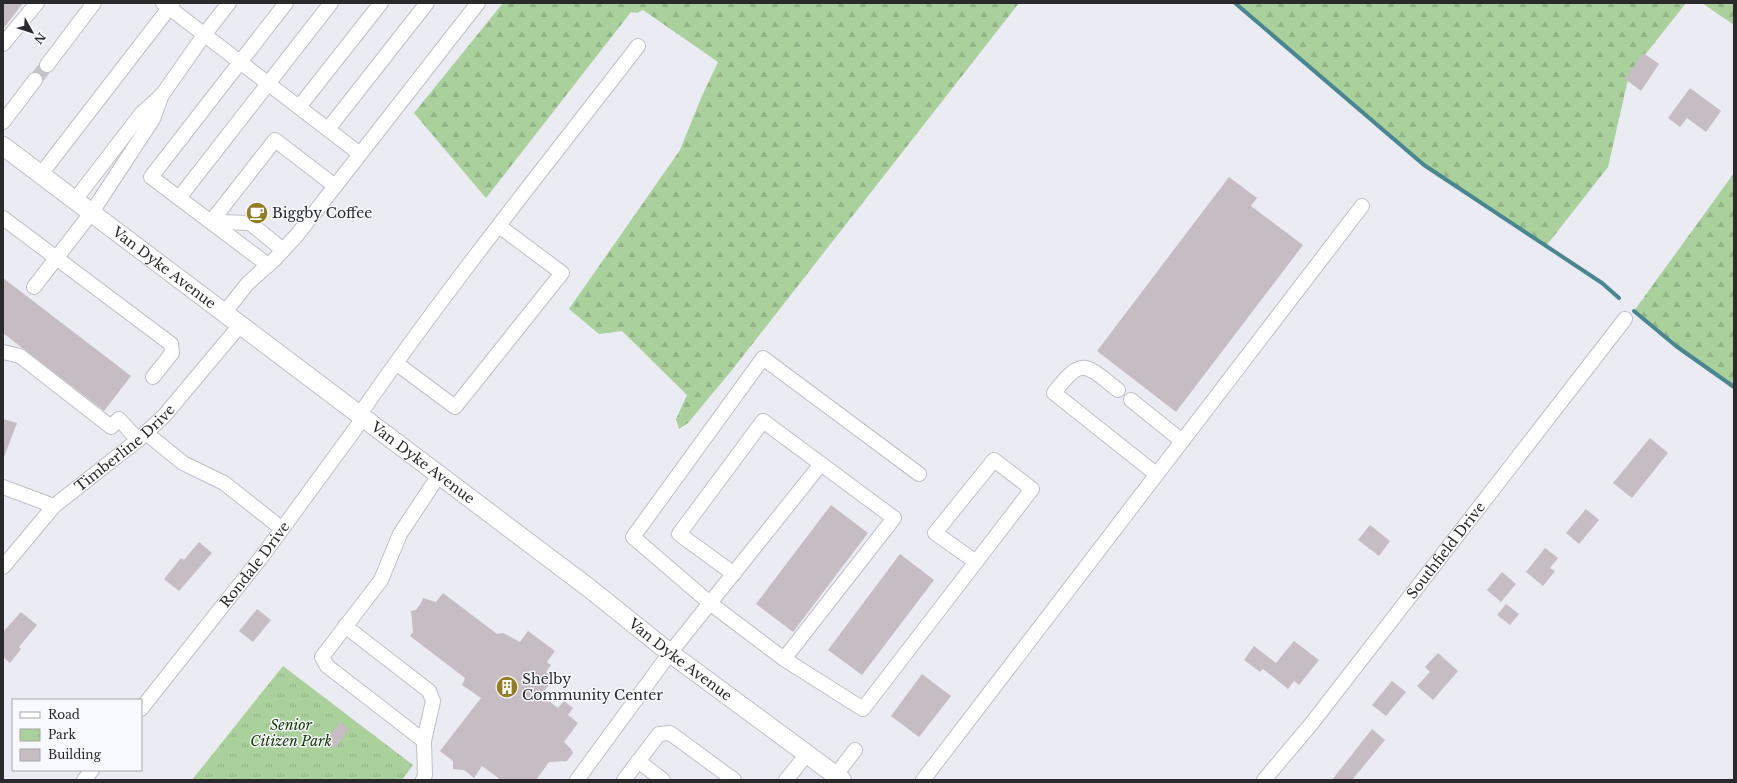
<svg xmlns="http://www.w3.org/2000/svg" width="1737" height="783" font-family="'Libre Baskerville',serif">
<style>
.forest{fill:url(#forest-firs)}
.park{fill:url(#park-tufts)}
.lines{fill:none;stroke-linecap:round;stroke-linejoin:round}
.stream{stroke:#49868f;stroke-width:4}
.building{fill:#c5bdc1}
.minor-tunnel{stroke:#c4c4cb;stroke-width:14;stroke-dasharray:14 7;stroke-linecap:butt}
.minor-casing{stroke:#bfc0c7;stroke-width:16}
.major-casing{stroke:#bfc0c7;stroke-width:20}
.minor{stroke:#fff;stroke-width:14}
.major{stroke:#fff;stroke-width:18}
.labels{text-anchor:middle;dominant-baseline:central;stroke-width:3;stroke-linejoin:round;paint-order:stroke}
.poi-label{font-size:14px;fill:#2a2a2d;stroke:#f8f9fe;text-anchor:start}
.street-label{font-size:14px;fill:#2a2a2d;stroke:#f8f9fe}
.park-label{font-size:14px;font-style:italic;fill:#143800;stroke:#f8f9fe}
</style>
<defs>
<pattern id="forest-firs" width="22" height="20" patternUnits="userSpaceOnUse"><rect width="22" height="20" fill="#aad09b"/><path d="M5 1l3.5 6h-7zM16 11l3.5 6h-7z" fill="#92b386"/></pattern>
<pattern id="park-tufts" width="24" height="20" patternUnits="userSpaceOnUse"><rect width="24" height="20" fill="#aad09b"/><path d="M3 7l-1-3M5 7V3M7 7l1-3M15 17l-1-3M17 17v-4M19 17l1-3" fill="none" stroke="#92b386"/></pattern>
</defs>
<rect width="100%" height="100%" fill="#eaebf3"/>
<g class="forest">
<polygon points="503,3 1019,3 732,370 688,423 679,429 676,419 687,395 622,331 599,334 569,309 680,150 702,96 718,62 643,10 637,13 631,12 486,198 414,113"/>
<polygon points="1235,3 1686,3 1629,75 1608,167 1546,246 1424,165"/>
<polygon points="1702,3 1734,3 1734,25"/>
<polygon points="1734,173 1734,387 1676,346 1634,311"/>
</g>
<polygon class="park" points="283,666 413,765 402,780 192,780"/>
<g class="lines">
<g class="stream">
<polyline points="1235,3 1424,165 1602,283 1619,298"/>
<polyline points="1634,311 1676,346 1734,387"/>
</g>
</g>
<g class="building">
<polygon points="3,3 23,3 3,29"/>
<polygon points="1643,53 1659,64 1641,91 1625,79"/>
<polygon points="1690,88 1721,111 1706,132 1687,118 1680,127 1668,118"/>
<polygon points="1229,177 1257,198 1251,206 1303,245 1176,412 1097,351"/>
<polygon points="3,278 131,376 104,411 3,333"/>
<polygon points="3,419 17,423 4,457 3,457"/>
<polygon points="1650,438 1668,453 1632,498 1613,483"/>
<polygon points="831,505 868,533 793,632 756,604"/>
<polygon points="1586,509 1599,520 1579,544 1566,533"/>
<polygon points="1370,525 1390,541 1379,556 1358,540"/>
<polygon points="199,542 212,553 179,591 164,579 181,558 184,560"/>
<polygon points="1545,548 1558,558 1550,568 1555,571 1543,586 1526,572"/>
<polygon points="900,554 934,580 862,675 828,650"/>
<polygon points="1502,572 1516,584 1501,602 1487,590"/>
<polygon points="443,593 497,634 503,633 520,642 528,631 555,651 547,662 551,665 546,672 554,678 541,695 558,708 564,701 573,708 568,715 578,723 564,742 571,749 573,753 567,761 549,762 536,780 501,780 482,766 474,778 464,770 453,769 453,761 440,751 481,698 462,685 465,678 410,636 413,632 411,611 416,610 421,603 423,598 436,602"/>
<polygon points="1506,604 1519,614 1510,625 1497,615"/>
<polygon points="257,609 271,620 253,642 239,631"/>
<polygon points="21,612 37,625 19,647 21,649 10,663 3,657 3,632"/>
<polygon points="1294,641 1319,660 1299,685 1294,681 1288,689 1263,669 1260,672 1244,660 1254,646 1276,663"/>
<polygon points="1438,653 1458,671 1433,700 1417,686 1430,672 1425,667"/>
<polygon points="922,674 951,696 919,737 891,716"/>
<polygon points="1392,681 1406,692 1386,716 1372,705"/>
<polygon points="340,722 349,730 335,748 325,740"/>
<polygon points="1372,729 1385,740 1352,780 1332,780"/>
</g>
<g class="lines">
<polyline class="minor-tunnel" points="35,80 47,65"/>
<g class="minor-casing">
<g id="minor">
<polyline points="163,3 360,154"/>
<polyline points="3,44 37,3"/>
<polyline points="47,65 94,3"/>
<polyline points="299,107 381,3"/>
<polyline points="3,122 35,80"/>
<polyline points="328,129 427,3"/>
<polyline points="41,174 173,3"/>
<polyline points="179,198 331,3"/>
<polyline points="75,200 141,114 162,95 204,35 229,3"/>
<polyline points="217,214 221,222 250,223 283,250"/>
<polyline points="3,218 171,344 172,353 153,377"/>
<polyline points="211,222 275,140 335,186"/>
<polyline points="268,265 151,177 286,3"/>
<polyline points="34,287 92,212 153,119 161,97"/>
<polyline points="225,312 248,283 274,260 297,235 478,3"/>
<polyline points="3,352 20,356 111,427 119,419 138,440"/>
<polyline points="396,363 455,407 562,273 499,226"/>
<path d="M 1118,390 C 1085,364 1082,356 1054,393 L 1156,474"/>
<polyline points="1131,400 1182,441"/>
<path d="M 360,414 C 447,288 544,168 638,46"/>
<polyline points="146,433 183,463 224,483 281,528"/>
<polyline points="919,474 763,358 633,537 711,604 784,659 863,709 1032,489 994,460 935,533 976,562"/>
<polyline points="3,487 54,506"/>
<path id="s1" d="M 3,567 L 54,506 L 138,440 L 164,416 L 241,324"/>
<polyline points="734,574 679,534 763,421 894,518 784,659"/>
<polyline points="345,626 429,691 433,701 424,741 327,666 322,657 381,580 400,534 439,475"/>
<path id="s2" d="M 141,709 L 263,555 L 364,417"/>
<polyline points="638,761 663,780"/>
<polyline points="836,775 855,750"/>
<polyline points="84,780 92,770"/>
<polyline points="423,780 425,775 424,741"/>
<polyline points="577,780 670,653 821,464"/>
<polyline points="624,780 659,734 670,733 734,780"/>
<polyline points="786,780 807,754"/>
<polyline points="923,780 1362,206"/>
<path id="s3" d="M 1264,780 L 1312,723 L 1625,319"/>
</g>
</g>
<g class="major-casing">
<g id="major">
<path id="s4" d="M 3,146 L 589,588 L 670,653 L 842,780"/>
</g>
</g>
<use href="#minor" class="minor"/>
<use href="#major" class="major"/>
</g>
<defs>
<g id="cafe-disc" transform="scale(1.15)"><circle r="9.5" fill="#967c23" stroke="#f8f9fe"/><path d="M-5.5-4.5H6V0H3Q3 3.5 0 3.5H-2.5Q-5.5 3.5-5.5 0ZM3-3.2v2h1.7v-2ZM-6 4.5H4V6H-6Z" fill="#fff"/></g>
<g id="building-disc" transform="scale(1.15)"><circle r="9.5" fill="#967c23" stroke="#f8f9fe"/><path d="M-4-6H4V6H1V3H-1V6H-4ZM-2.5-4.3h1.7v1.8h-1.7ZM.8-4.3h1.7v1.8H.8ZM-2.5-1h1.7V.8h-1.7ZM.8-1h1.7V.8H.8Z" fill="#fff"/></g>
</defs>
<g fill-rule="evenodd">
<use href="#cafe-disc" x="257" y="213"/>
<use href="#building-disc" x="507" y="687"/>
</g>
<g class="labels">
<g class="poi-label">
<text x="272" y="213">Biggby Coffee</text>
<text x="522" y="679">Shelby<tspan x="522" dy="16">Community Center</tspan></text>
</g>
<g class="street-label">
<text stroke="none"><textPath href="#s4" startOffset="202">Van Dyke Avenue</textPath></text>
<text stroke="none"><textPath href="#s1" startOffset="171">Timberline Drive</textPath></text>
<text stroke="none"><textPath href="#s4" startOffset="526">Van Dyke Avenue</textPath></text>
<text stroke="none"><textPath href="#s3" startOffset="293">Southfield Drive</textPath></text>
<text stroke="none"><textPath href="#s2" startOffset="184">Rondale Drive</textPath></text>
<text stroke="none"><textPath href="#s4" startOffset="850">Van Dyke Avenue</textPath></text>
</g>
<g class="park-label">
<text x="291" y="725">Senior<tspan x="291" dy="16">Citizen Park</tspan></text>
</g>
</g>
<rect width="1737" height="783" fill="none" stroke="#2a2a2d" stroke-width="8"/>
<rect x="12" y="699" width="130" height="72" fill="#f8f9fe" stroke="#a6a6aa"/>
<rect x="20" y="712" width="20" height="6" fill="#ffffff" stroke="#a6a6aa"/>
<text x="48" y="719" font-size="12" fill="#2a2a2d">Road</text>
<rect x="20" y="729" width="20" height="12" fill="url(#park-tufts)" stroke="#a6a6aa"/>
<text x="48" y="739" font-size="12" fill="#2a2a2d">Park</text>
<rect x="20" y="749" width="20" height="12" fill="#c5bdc1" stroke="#a6a6aa"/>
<text x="48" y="759" font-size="12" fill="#2a2a2d">Building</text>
<g transform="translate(32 32) rotate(129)" stroke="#f8f9fe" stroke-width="3" paint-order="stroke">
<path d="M0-3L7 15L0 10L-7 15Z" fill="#2a2a2d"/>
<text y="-6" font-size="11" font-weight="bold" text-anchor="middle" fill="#2a2a2d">N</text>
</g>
</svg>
